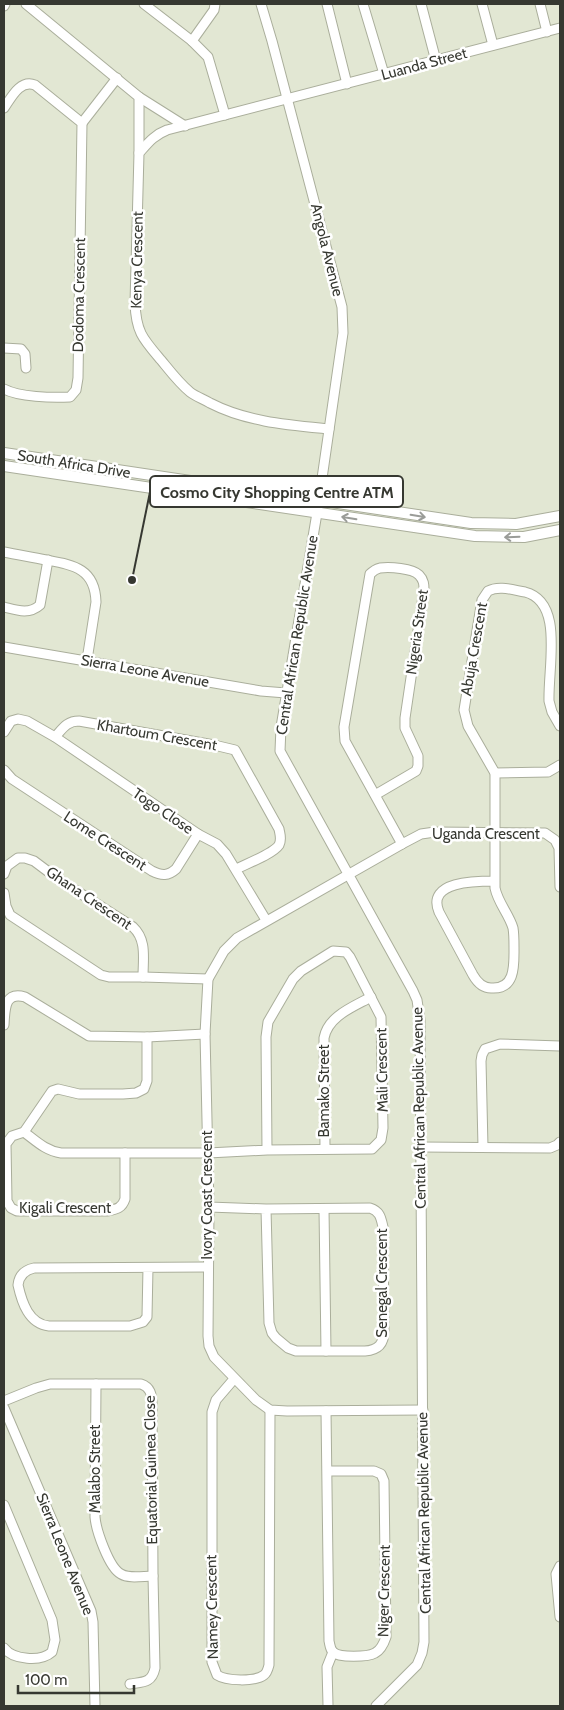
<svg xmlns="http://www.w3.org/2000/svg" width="564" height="1710" font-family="Cabin,sans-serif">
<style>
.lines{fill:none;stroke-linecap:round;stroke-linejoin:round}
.minor-casing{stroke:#aaae9b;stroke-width:11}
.tertiary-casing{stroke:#aaae9b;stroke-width:12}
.minor{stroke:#fff;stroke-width:9}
.tertiary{stroke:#fff;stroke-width:10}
.oneway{stroke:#9a9c98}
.labels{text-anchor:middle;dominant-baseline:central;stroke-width:5;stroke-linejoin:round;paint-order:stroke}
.street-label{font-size:15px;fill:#363831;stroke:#fff}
.leader{fill:none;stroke:#363831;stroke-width:2}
.callout-dot{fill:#363831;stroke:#fff;stroke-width:2}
.callout{fill:#fff;stroke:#363831;stroke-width:2}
.callout-label{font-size:16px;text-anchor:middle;font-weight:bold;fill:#363831}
</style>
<rect width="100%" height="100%" fill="#e2e7d3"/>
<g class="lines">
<g class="minor-casing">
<g id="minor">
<polyline points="26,4 139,97 139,153"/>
<polyline points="144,4 192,41 208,57 225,115"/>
<polyline points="261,4 272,41 342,307 343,333 317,513 281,727 280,751 413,991 417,1000 420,1020 424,1642 422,1653 417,1665 376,1706"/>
<polyline points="327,4 347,84"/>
<polyline points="363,4 384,74"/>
<polyline points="421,4 436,61"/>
<polyline points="482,4 493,45"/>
<polyline points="540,4 547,32"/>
<polyline points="4,6 5,4"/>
<polyline points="192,41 214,10 215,4"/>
<polyline points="139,97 185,126"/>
<path d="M 4,108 C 11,98 20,79 35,85 L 82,123 L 78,378 L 76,390 L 70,397 C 52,398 19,397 4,389"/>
<polyline points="82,123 117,78"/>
<polyline points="4,348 21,349 25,354 26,368"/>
<path d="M 329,429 C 288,425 247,422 210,403 C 203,399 195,396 190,392 C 179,383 170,371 161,360 C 143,339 136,332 135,303 L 139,153 C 148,143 154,135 167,130 L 560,28"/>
<path d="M 4,552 C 18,555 32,557 46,560 C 73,565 95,568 96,602 L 87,660"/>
<path d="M 4,607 C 16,610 29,615 40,605 L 48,560"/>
<polyline points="4,647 261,691 286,693"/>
<polyline points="4,732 11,721 18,719 27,721 55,737 198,834 217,844 226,854 266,920"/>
<path d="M 55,737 C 63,728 67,721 79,721 L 214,745 L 235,750 L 279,829 C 280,835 282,839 279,845 C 273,854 246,864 236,869"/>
<path d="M 4,770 L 12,779 L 152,871 C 162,876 168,876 176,869 L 198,834"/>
<polyline points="495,773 548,772 560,765"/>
<path d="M 375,795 L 416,771 L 418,766 L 418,756 L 405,728 L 405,718 L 424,590 C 424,585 424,580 419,575 C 412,568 390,567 380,568 C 376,569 373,571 370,574 L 344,727 L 345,741 L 402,844"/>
<path d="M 4,874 L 7,866 L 18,858 L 25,858 L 34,861 L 58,879 L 133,927 C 147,940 143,958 143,977"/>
<path d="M 495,881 C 476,881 426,881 439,912 L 473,975 C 477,982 483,988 491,988 C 516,990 514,964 514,947 C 514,941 514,934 513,928 C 509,914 498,903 495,888 L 495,773 L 468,726 L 464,710 L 482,600 L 488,591 C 499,585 513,590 525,592 C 564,602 548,665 549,701 L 552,712 L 560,726"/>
<polyline points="4,893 6,906 10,915 101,975 109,977 143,977 208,979"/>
<path d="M 4,1025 C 5,1010 4,991 25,997 L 89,1036 L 147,1037 L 205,1034"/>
<path d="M 24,1132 C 36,1141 46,1151 61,1153 L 208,1153 L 267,1150 L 372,1149 L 381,1140 L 383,1128 L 381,1017 L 350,957 L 346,952 L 333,951 L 301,971 L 293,979 L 268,1022 L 266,1037 L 267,1150"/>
<polyline points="421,1147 550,1148 557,1145 560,1142"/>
<polyline points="483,1147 481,1061 482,1055 485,1049 500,1044 560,1046"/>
<path d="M 325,1149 L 324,1038 C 328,1016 353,1007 371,997"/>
<path d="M 125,1153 L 125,1199 C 122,1208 117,1209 108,1211 L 17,1211 L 11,1208 L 7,1201 L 6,1144 L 12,1136 L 24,1132 L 52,1091 L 58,1089 L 79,1094 L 123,1094 L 136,1093 L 144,1089 L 147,1081 L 147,1037"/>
<path d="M 209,1207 L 266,1209 L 370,1208 C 380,1211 381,1218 383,1227 L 384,1331 C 384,1344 378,1350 365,1351 L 296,1351 L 288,1348 L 276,1338 L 272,1333 L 269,1323 L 266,1209"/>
<polyline points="324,1209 326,1351"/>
<path d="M 148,1268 L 147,1317 L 143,1322 L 130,1326 L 49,1326 C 29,1324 22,1303 18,1285 C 19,1275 25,1270 34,1268 L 208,1267"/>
<path d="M 234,1379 L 216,1400 L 212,1412 L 212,1662 L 217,1675 C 226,1681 255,1682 264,1675 C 267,1673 268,1669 269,1665 L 270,1410"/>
<path d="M 96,1384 L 95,1517 C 96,1530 109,1568 121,1574 C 129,1579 143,1576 153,1576"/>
<path d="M 4,1401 L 36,1388 L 50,1384 L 141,1384 C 150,1387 152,1394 152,1404 L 153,1576 L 155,1668 C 152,1683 143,1682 130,1684"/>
<polyline points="4,1408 91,1611 93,1622 95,1706"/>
<polyline points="423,1410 287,1411 270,1410 256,1400 214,1357 209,1346 208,1336 209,1207 205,1034 208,979 224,951 237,938 402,844 421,834 435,832 545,833 555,840 559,848 560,887"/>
<path d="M 326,1411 L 329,1641 C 330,1645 330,1649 333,1652 C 339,1658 368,1657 375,1653 C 381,1650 384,1643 386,1637 L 384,1481 L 381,1474 L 374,1471 L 327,1471"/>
<path d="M 4,1505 L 52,1620 L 55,1640 L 52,1652 C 41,1662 13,1660 4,1648"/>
<polyline points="560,1566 556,1574 560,1617"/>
<polyline points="328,1705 327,1667 333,1652"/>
</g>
</g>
<g class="tertiary-casing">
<g id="tertiary">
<polyline points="4,453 471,523 516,524 560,516"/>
<polyline points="4,466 475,536 524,537 560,530"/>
</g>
</g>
<use href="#minor" class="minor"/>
<use href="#tertiary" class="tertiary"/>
</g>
<defs><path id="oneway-shaft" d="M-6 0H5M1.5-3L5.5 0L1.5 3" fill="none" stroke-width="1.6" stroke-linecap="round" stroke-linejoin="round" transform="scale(1.25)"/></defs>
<g class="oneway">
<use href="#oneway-shaft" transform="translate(418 516) rotate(9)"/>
<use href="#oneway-shaft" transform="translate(349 518) rotate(-171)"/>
<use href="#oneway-shaft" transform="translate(512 537) rotate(178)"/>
</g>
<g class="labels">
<g class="street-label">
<text transform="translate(424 64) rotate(-15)">Luanda Street</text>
<text transform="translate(327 250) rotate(76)">Angola Avenue</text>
<text transform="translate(137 260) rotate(-89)">Kenya Crescent</text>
<text transform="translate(79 295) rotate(-89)">Dodoma Crescent</text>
<text transform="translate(74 464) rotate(9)">South Africa Drive</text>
<text transform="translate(417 632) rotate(-82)">Nigeria Street</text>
<text transform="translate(297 635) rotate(-81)">Central African Republic Avenue</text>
<text transform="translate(474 649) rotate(-80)">Abuja Crescent</text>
<text transform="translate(145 671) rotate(10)">Sierra Leone Avenue</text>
<text transform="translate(157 735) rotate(10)">Khartoum Crescent</text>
<text transform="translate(163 811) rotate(34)">Togo Close</text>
<text x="486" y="834">Uganda Crescent</text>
<text transform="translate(105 841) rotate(33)">Lome Crescent</text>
<text transform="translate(89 898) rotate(34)">Ghana Crescent</text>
<text transform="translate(382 1070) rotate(-91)">Mali Crescent</text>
<text transform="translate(324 1091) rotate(-90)">Bamako Street</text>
<text transform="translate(419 1108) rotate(-91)">Central African Republic Avenue</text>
<text transform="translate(207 1195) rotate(-90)">Ivory Coast Crescent</text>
<text x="65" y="1208">Kigali Crescent</text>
<text transform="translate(382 1283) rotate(-90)">Senegal Crescent</text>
<text transform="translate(95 1469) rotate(-90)">Malabo Street</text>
<text transform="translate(151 1470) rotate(-91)">Equatorial Guinea Close</text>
<text transform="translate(424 1513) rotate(-91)">Central African Republic Avenue</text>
<text transform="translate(65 1554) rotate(68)">Sierra Leone Avenue</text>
<text transform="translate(384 1591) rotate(-89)">Niger Crescent</text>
<text transform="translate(212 1607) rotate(-91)">Namey Crescent</text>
</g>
</g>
<path class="leader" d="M132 580L150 492"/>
<circle class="callout-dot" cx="132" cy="580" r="5"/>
<rect class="callout" x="150" y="476" width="253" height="31" rx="5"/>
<g class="callout-label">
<text x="277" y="498">Cosmo City Shopping Centre ATM</text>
</g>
<rect width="564" height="1710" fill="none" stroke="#363831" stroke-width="10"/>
<path d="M18 1685v8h116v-8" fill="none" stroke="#363831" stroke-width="2.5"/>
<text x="25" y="1685" font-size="15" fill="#363831" stroke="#ffffff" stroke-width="4" paint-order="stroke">100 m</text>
</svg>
